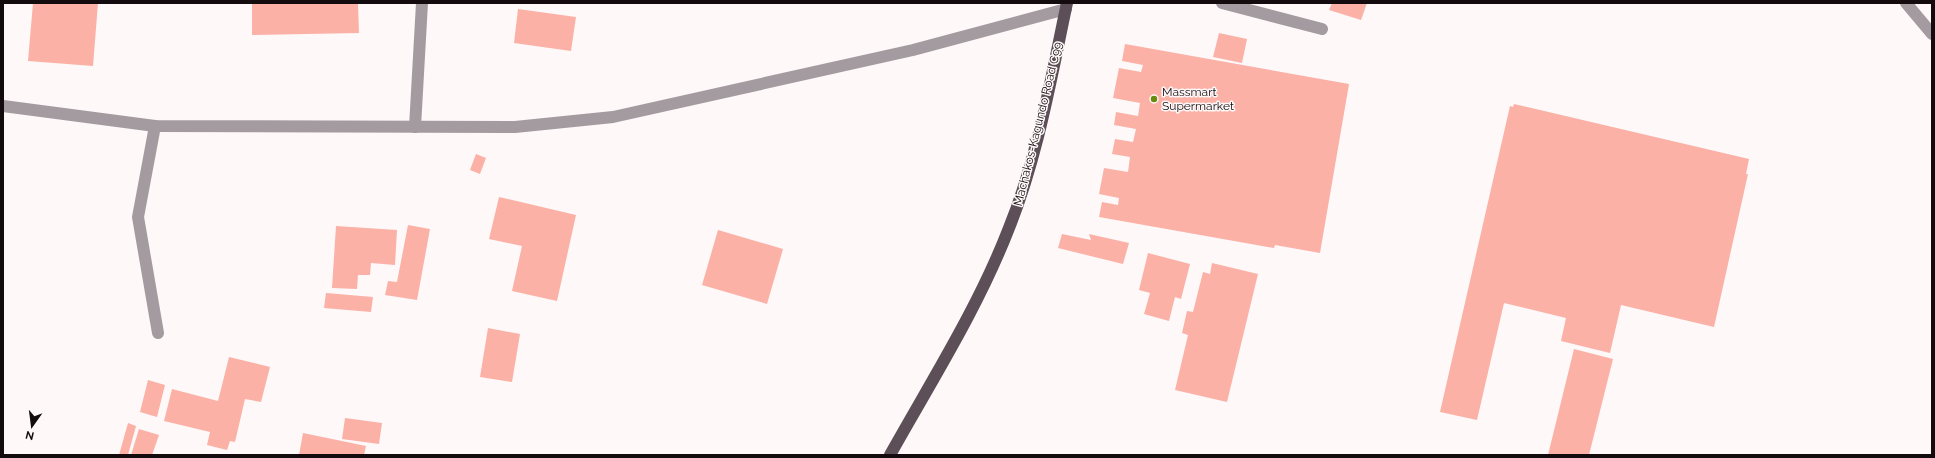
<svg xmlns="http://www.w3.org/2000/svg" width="1935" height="458" font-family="Raleway,sans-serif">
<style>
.building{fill:#fbb1a6}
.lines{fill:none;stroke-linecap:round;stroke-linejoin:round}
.minor{stroke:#a49ba0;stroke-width:12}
.major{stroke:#5d4f58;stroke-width:12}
.poi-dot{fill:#698b10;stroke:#fef8f9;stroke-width:1.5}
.labels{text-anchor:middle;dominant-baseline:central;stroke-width:3;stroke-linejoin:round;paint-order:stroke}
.poi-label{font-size:12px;fill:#130b0d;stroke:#fef8f9;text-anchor:start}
.street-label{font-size:12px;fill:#130b0d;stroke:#fef8f9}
</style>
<rect width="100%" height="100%" fill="#fef8f9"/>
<g class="building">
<polygon points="33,3 98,3 93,66 28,61"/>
<polygon points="252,3 358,3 359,33 252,35"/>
<polygon points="1332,3 1367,3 1361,20 1329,10"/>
<polygon points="518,9 576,17 571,51 514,43"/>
<polygon points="1219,33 1247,39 1242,63 1213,57"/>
<polygon points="1125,44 1349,84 1320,253 1275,245 1274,248 1099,217 1102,202 1118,205 1119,198 1099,194 1104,168 1128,172 1130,157 1112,154 1115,139 1133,142 1136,129 1114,125 1116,112 1138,116 1140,103 1113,98 1119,68 1141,72 1143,65 1122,61"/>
<polygon points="1514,104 1749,159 1746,174 1748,174 1714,327 1621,305 1610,353 1561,341 1566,318 1504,303 1477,420 1440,412 1510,106 1513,107"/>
<polygon points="476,154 486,158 480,174 470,170"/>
<polygon points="499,197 576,215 557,301 512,291 522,246 489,239"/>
<polygon points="408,225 430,229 417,300 385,295 388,281 397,282"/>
<polygon points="336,226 397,230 395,265 371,263 370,275 358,275 357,289 332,288"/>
<polygon points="718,230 783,249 767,304 702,285"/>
<polygon points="1062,234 1091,240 1089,234 1129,243 1123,264 1058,248"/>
<polygon points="1148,253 1190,264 1181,299 1175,297 1169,321 1144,314 1150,293 1139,290"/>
<polygon points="1212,263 1258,274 1227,402 1175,390 1188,335 1182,333 1187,311 1193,312 1203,272 1210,274"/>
<polygon points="326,293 373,297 371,312 324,308"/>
<polygon points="488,328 520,334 512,382 480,377"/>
<polygon points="1574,349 1613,359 1589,455 1548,455"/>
<polygon points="229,357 270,367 261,402 245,399 235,442 230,441 227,450 207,445 210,432 164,421 172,389 218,401"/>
<polygon points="148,380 165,385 157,417 140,412"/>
<polygon points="345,418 382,423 379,444 342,439"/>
<polygon points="128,423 136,426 128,455 119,455"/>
<polygon points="139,429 159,435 152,455 131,455"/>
<polygon points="303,433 366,446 364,455 299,455"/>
</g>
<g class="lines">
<g class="minor">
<polyline points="1222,3 1322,29"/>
<polyline points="1906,3 1932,34"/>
<polyline points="3,106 155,126 515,127 613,117 913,50 1066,9"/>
<polyline points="155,126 138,217 158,333"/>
<polyline points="415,127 422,3"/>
</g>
<path class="major" d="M 890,455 C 932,380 978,308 1009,228 C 1038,156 1051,78 1067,3"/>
</g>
<circle class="poi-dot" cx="1154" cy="99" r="4"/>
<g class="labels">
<g class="poi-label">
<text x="1162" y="92">Massmart<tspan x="1162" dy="14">Supermarket</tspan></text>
</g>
<g class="street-label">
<text transform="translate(1038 124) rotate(-76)">Machakos-Kagundo Road C99</text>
</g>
</g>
<rect width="1935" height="458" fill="none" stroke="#130b0d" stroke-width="8"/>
<g transform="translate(32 426) rotate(194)" stroke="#fef8f9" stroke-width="3" paint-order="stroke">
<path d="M0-3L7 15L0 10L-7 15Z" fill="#130b0d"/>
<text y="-6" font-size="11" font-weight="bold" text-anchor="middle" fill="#130b0d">N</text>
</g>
</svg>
